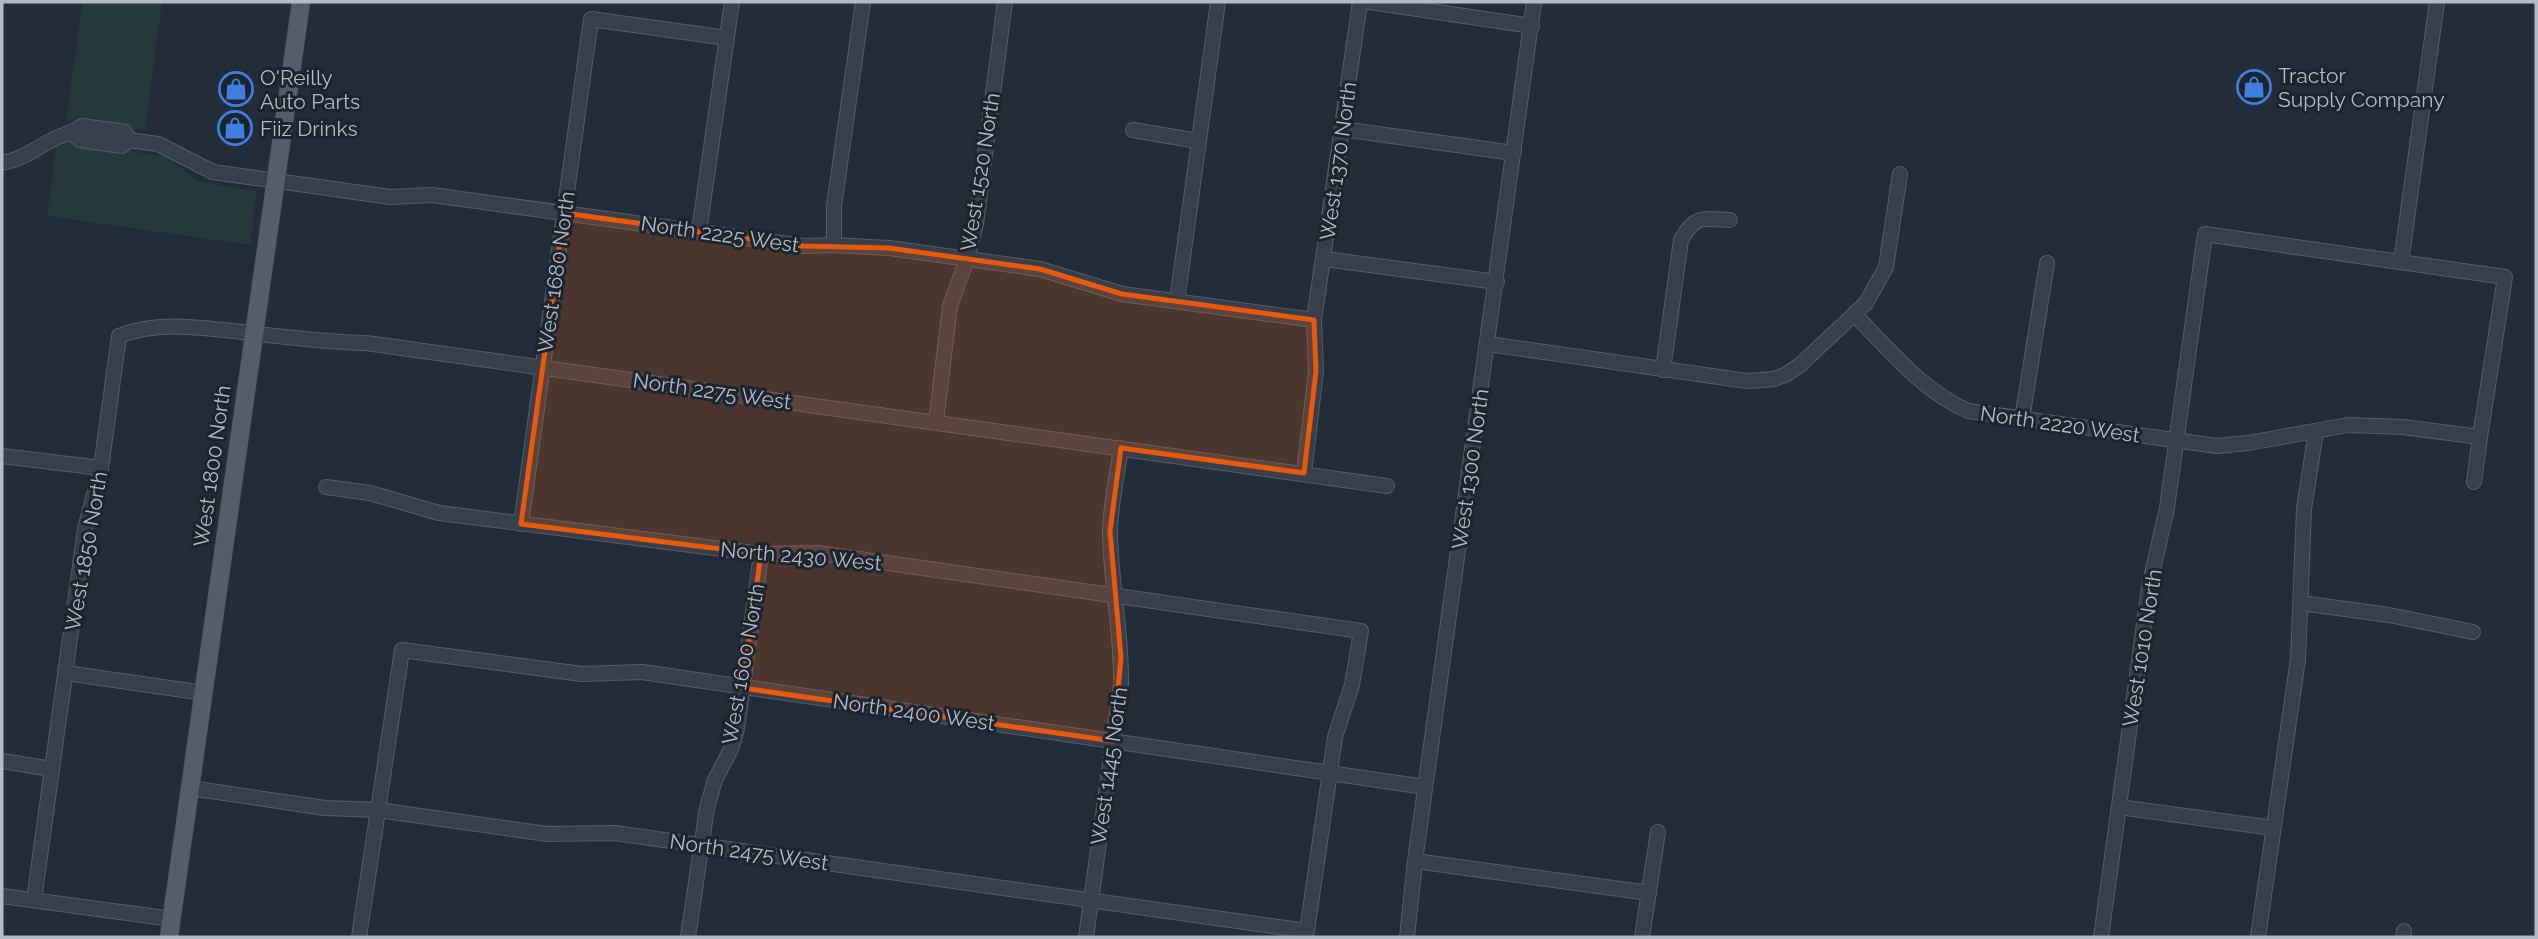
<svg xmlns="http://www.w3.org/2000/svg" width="2538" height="939" font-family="Raleway,sans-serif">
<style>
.green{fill:#263a3b}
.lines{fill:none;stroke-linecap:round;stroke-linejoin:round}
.minor-casing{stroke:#555d68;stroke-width:16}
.major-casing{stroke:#404853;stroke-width:19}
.minor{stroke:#373f4a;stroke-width:14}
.major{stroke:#545e6a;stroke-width:18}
.marked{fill:#e8590c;fill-opacity:0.2;stroke:#e8590c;stroke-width:5;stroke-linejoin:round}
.labels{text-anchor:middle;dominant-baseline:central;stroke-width:6;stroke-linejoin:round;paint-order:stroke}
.poi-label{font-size:21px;fill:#b2bac6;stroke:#1c242e;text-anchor:start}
.street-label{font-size:21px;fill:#b2bac6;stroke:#1c242e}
</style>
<rect width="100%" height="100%" fill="#232d39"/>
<g class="green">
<polygon points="83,2 162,2 145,129 66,120"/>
<polygon points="73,142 167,157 198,181 256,191 251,245 47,216 56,147"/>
</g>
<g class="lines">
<g class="minor-casing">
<g id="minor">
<polyline points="1370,2 1532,26"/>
<polyline points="1342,129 1514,153"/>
<polyline points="1133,130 1198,141"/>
<polyline points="73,134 80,140 122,146 129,140 158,144 213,172 390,197 432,195 803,246 834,245 889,248 1040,269 1122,294 1314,320"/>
<path d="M 2,163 C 21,160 35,149 52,140 C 63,134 72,134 82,126 L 125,132 L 129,140"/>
<polyline points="699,231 732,2"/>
<polyline points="834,245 834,206 863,2"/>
<polyline points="1325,259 1497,282"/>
<polyline points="2401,262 2437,2"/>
<polyline points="1177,301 1218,2"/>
<path d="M 1854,314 C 1889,349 1922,391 1968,411 L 2217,446 L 2248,443 L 2348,425 L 2403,427 L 2480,437 L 2474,482"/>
<polyline points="1488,344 1747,381 1774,379 1785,375 1800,365 1866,303 1886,267 1900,174"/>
<path d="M 1663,370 L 1681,240 C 1695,214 1704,219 1730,220"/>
<polyline points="2022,419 2047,263"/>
<polyline points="936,422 950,306 967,259 976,224 1005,2"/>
<polyline points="2,456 101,468"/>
<polyline points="1304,473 1316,371 1314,320 1360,2"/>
<polyline points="521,524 591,19 727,38"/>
<polyline points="2301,603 2389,615 2473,632"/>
<polyline points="66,673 204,693"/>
<polyline points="2,761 52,769"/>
<polyline points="190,788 325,808 378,810 547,834 615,833 1307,931 1335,737 1352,685 1361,631 818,553 761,554 439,513 370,493 326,487"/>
<polyline points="2119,807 2273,828"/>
<polyline points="1415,861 1649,893"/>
<polyline points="2,896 172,919"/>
<path d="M 34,900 L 85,529 L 101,468 L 119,336 C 159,320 201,328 242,332 C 283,337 324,342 366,343 L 1387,486"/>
<polyline points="359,937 402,650 582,674 642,672 1425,787"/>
<polyline points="688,937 707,808 715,780 731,749 737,729 761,554"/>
<path d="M 1086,937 L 1121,684 C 1122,634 1111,584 1110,534 C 1110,506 1117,476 1121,448"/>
<polyline points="1407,937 1415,861 1534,2"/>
<polyline points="1642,937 1658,832"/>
<polyline points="2101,937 2149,587 2167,508 2205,234 2505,277 2480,437"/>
<polyline points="2258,937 2298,659 2304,509 2316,431"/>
<polyline points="2403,937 2404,931"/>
</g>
</g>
<g class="major-casing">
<polyline id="major" points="169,937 301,2"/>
</g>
<use href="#minor" class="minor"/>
<use href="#major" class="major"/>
</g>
<path class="marked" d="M 564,213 L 803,246 L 889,248 L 1040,269 L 1122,294 L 1314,320 L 1316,371 L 1304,473 L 1121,448 L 1110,531 L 1121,658 L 1113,741 L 742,688 L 761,554 L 521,524 Z"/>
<defs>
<g id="shop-ring" transform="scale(1.75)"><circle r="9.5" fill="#1c242e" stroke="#3f7fe0" stroke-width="1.5"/><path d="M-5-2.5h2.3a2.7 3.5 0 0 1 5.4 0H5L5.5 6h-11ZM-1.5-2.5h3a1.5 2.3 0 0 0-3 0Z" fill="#3f7fe0"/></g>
</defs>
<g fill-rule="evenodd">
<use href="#shop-ring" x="2254" y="87"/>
<use href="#shop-ring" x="236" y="89"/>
<use href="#shop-ring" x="235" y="128"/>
</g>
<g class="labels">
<g class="poi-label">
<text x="2278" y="75">Tractor<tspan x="2278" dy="24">Supply Company</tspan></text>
<text x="260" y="77">O'Reilly<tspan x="260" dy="24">Auto Parts</tspan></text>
<text x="260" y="128">Fiiz Drinks</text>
</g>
<g class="street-label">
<text transform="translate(1338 161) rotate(-82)">West 1370 North</text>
<text transform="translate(980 172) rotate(-81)">West 1520 North</text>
<text transform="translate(720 234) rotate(8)">North 2225 West</text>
<text transform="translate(556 272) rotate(-82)">West 1680 North</text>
<text transform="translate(712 391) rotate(8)">North 2275 West</text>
<text transform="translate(2060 424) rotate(8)">North 2220 West</text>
<text transform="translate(212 466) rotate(-82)">West 1800 North</text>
<text transform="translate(1470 469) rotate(-82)">West 1300 North</text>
<text transform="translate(86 551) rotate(-80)">West 1850 North</text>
<text transform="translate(801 556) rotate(5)">North 2430 West</text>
<text transform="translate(2142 648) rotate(-81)">West 1010 North</text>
<text transform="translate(743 664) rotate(-80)">West 1600 North</text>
<text transform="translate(914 712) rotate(8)">North 2400 West</text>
<text transform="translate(1109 766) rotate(-82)">West 1445 North</text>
<text transform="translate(749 852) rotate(8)">North 2475 West</text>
</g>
</g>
<rect width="2538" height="939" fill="none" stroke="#b2bac6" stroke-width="7"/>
</svg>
